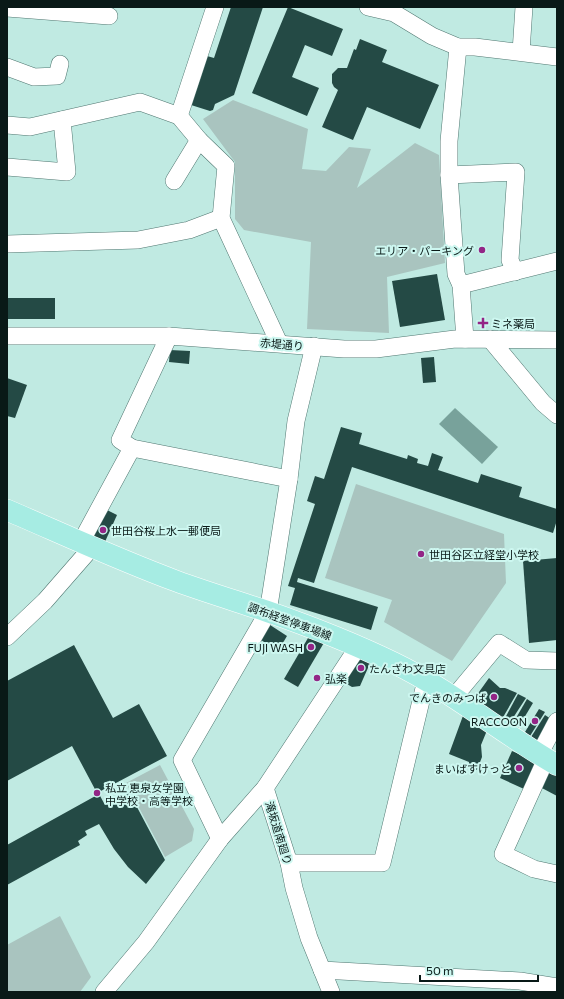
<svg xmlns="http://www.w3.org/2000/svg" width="564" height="999" font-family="Commissioner,'Noto Sans JP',sans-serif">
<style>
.green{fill:#a9c4bf}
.water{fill:#78a29b}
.building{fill:#244a45}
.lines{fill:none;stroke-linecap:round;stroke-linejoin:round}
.minor-casing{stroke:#507771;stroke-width:18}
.major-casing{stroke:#fff;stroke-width:22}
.minor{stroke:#fff;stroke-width:17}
.major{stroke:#a6ece3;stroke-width:21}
.poi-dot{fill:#932586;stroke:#cdf7f0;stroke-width:1.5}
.labels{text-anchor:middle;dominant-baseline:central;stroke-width:4;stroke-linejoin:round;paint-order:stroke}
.poi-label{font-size:11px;fill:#091917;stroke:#cdf7f0;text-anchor:start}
.street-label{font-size:11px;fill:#091917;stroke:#cdf7f0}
</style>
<rect width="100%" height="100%" fill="#c0eae2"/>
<g class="green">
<polygon points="233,100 308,129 302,169 326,171 349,147 371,149 357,188 415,143 439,155 445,263 387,277 389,333 307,329 311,242 244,230 235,219 235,162 203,119"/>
<polygon points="356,484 504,534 506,583 452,661 384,622 392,600 325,578"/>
<polygon points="160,765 194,829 192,841 165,857 126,783"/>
<polygon points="60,916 91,977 80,992 7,992 7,945"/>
</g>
<polygon class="water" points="455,408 498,447 482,464 439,424"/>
<g class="building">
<polygon points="231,7 263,7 234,95 215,104 213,110 210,111 191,105 207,56 214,58"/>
<polygon points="288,7 343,29 332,56 305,45 292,77 319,88 307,116 252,93"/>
<polygon points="360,39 387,50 382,62 439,85 420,129 367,107 353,140 322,127 338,90 334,87 332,83 332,74 338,68 347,68 354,49 356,50"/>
<polygon points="437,274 445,320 400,327 392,281"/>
<rect x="7" y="298" width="48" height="21"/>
<polygon points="170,350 190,351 189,364 169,362"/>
<polygon points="434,357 436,382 423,383 421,358"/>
<polygon points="7,378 27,385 15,418 7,416"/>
<polygon points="341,427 362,433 359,444 407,459 408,455 418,459 417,463 428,466 432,453 443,457 438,470 478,483 481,474 522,487 519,497 557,509 557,520 553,533 352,467 314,583 298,578 297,582 378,607 371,630 290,605 295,588 288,586 315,504 307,501 315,476 324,479"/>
<polygon points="105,509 117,515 104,544 90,536"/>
<polygon points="557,558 557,640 529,643 523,561"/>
<polygon points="267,623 287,636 278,651 258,638"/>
<polygon points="308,638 325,641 298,687 284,679"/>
<polygon points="74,645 113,718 139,704 167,756 97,793 72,746 7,781 7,681"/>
<polygon points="360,657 371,661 360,686 352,687 342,681"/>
<polygon points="489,678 500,688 505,688 517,693 502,719 474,699"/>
<polygon points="518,694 526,698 509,724 504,720"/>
<polygon points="527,699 533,703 518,728 512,725"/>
<polygon points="539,709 545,712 530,736 525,732"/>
<polygon points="464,713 488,728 481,745 482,757 477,770 469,767 469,762 449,754"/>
<polygon points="545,715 551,719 538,742 531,737"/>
<polygon points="512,751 533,760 536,766 524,789 500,778"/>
<polygon points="547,771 557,773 557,796 540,787"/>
<polygon points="129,792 165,860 146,884 128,867 114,849 99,824 85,831 87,835 78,841 80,845 7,885 7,845 99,794 105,805"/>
</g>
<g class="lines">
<g class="minor-casing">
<g id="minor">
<polyline points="368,7 394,13 432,36 458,47 475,47 557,57"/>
<polyline points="7,8 109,16"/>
<polyline points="458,47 449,141 449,175 456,274 461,285 465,339"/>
<polyline points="521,52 524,7"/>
<polyline points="7,67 34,77 57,76 60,64"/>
<polyline points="179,116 215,7"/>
<polyline points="7,125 30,127 140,102 179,116 199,140 226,166 221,218 279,343"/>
<polyline points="7,167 67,172 62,120"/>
<polyline points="449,175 516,172 510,260 515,272"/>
<polyline points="174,181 199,140"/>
<polyline points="7,244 138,240 189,230 221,218"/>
<polyline points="461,285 557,261"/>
<polyline points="7,336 169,336 344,349 376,349 455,339 557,340"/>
<polyline points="169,336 120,440 132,448 289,479"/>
<polyline points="490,339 543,403 557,415"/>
<polyline points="81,542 132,448"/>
<polyline points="7,637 45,601 86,554 90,547"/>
<polyline points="454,697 499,643 526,660 557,661"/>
<polyline points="539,755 557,721"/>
<polyline points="546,759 503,854 534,869 557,874"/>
<polyline points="265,788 289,863 294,888 309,938 331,992"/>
<polyline points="220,839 182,760 268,612 289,479 296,421 314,346"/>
<polyline points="289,863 382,863 426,680"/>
<polyline points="322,970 520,981 557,987"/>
<polyline points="104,992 146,942 220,839 265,788 358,647"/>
</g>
</g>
<g class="major-casing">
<path id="major" d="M 7,510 C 63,534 119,560 176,581 C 206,592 236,601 266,611 C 309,626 353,643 394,663 C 452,691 501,733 557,765"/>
</g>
<use href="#minor" class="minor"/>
<use href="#major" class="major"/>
</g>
<g class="poi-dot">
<circle cx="482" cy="250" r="4"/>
<path d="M481 317h4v4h4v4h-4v4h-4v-4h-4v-4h4z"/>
<circle cx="103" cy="530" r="4"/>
<circle cx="421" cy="554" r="4"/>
<circle cx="311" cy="647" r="4"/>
<circle cx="361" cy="668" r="4"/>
<circle cx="317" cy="678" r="4"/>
<circle cx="494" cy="697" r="4"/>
<circle cx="535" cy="721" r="4"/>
<circle cx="519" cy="768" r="4"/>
<circle cx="97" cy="793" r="4"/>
</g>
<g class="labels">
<g class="poi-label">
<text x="474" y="250" text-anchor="end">エリア・パーキング</text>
<text x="491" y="323">ミネ薬局</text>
<text x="111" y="530">世田谷桜上水一郵便局</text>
<text x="429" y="554">世田谷区立経堂小学校</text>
<text x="303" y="647" text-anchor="end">FUJI WASH</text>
<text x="369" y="668">たんざわ文具店</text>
<text x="325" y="678">弘楽</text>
<text x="486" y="697" text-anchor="end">でんきのみつば</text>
<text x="527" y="721" text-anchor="end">RACCOON</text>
<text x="511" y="768" text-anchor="end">まいばすけっと</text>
<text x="105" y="787">私立 恵泉女学園<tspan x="105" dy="13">中学校・高等学校</tspan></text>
</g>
<g class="street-label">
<text transform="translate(282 344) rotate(5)">赤堤通り</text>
<text transform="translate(290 621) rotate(20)">調布経堂停車場線</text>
<text transform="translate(279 833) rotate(73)">滝坂道南廻り</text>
</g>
</g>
<rect width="564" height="999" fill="none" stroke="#091917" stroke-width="16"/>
<path d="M420 975v6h118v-6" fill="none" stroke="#091917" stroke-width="2"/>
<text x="426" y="975" font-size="12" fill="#091917" stroke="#cdf7f0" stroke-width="3" paint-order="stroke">50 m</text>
</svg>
